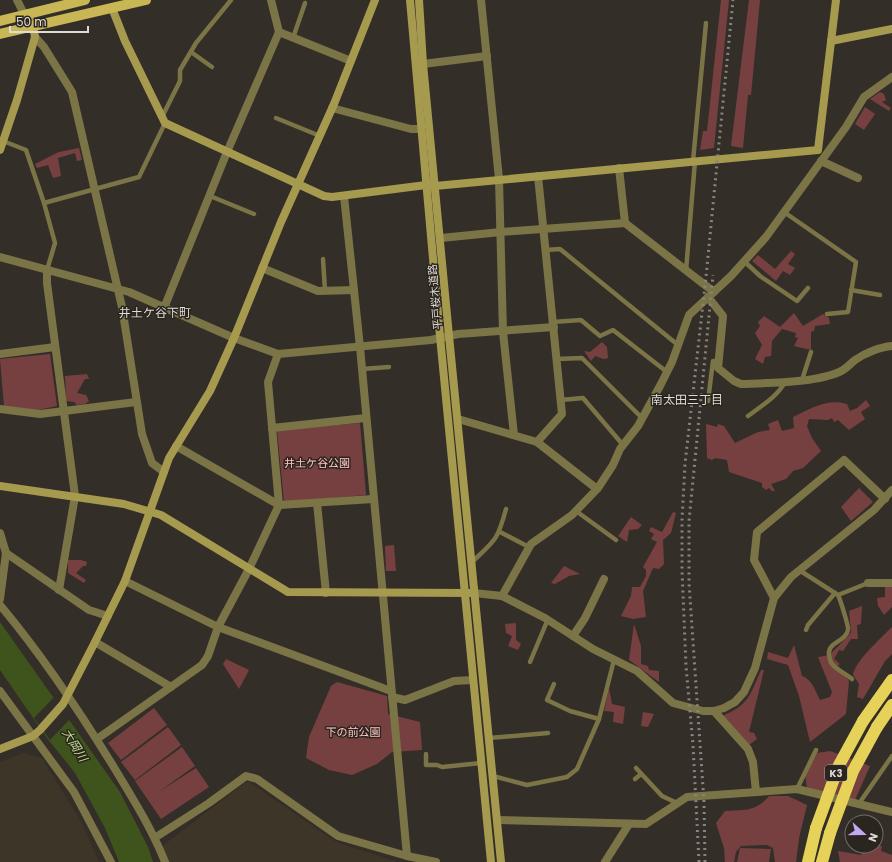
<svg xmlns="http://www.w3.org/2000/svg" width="892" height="862" font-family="Poppins,'Noto Sans JP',sans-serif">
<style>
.built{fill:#3e3529}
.green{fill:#774040}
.water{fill:#3f531d}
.pier{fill:#342e28}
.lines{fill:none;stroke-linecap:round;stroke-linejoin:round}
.lane{stroke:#7b7447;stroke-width:4.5}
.street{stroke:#7b7447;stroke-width:8}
.secondary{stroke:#a69a4f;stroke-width:8}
.primary{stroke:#c8b754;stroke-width:10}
.highway{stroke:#e6d258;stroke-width:12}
.rail{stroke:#89847f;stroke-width:3;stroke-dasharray:2 4;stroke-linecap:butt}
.highway-bridge{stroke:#e6d258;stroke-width:12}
.labels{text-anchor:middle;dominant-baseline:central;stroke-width:3;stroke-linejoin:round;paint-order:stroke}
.shield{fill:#2a251e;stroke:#a9a4a0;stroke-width:1}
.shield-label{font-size:10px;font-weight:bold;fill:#dfdbd7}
.street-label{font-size:11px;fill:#dfdbd7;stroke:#2a251e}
.park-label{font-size:11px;fill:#ffc4c3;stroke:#2a251e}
.neighbourhood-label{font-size:12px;fill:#dfdbd7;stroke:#2a251e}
.water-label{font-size:12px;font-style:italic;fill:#c0e18f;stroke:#2a251e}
</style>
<rect width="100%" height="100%" fill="#342e28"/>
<g class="built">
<polygon points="23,753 42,758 82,823 99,862 0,862 0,762"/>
<polygon points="249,782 336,842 398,862 167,862 161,847 245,783"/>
</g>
<g class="green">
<polygon points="721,0 729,0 714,148 700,150 703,131 707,131"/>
<polygon points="749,0 760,0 751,95 748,95 743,148 731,146"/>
<polygon points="880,92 884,94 886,100 882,102 891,108 889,111 870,99"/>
<polygon points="865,107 875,114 864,130 855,124"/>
<polygon points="79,148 82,160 77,161 75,153 58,158 61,176 53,178 48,165 37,168 35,164 59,152"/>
<polygon points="791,251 795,254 788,264 795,268 790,275 783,271 776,281 752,261 758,255 775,269"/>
<polygon points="794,313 803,326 823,314 829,318 830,324 815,326 814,331 811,332 811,350 794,346 798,338 795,337 796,333 782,329 772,341 771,356 765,357 763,364 755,359 762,345 755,333 760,326 758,322 764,316 780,327"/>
<polygon points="602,342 607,347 608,358 604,359 595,356 591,361 584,351 590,352"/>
<polygon points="50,354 57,406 38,410 4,406 0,359"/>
<polygon points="87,374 89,379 85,379 77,393 86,395 89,401 85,404 77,405 74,402 66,401 65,376"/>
<path d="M 866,400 L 870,406 L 861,412 L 865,419 L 849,430 L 838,420 L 834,422 L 832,418 L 828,420 L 809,419 L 807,426 L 812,438 L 821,451 L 803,468 L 793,471 L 786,479 L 771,484 L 775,491 L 772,491 L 769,488 L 766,490 L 762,487 L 762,483 L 729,472 L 727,460 L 715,458 L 712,460 L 707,458 L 706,424 L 717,427 L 718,424 L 724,426 L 735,443 L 758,432 L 770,430 L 768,424 L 778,420 L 782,431 L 794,428 L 793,417 C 810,409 827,398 847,404 L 850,411 L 857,408 Z"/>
<polygon points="360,423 366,495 284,502 277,430"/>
<polygon points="859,488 873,502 851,521 841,507"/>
<polygon points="673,512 676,513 671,533 663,540 664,564 659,569 653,568 643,591 646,617 633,619 621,616 631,596 632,587 640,587 646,576 646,570 643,567 657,542 651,539 654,534 649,531 651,527 662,532"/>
<polygon points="631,517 642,525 638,529 629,530 627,542 618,536"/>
<polygon points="394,545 396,571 386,571 385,546"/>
<polygon points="68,560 81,560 87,562 86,566 83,566 76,573 86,580 84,583 68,573"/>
<polygon points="564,566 580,574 569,576 555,584 551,583"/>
<polygon points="892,586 892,607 884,615 878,606 877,598 885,597 885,587"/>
<path d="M 862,606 L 861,624 L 857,625 L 858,639 L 851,639 L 843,651 L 839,650 L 834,659 L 840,664 L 835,668 L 844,674 L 849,681 L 846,714 L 810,742 L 799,696 L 788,665 L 767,659 L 768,652 L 788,658 L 794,645 L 802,676 C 813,680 815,691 820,700 L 830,697 L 832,692 L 818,657 L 830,655 C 837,646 845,641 851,632 L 849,611 Z"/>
<polygon points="516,623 516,640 521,644 518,650 508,646 512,636 506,633 505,624"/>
<polygon points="634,624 641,646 641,664 648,666 649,670 659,671 659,682 629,660"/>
<path d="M 892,627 L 892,654 L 885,661 L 863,699 L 857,697 L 859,684 L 853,675 C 855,661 882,637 892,627 Z"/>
<polygon points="226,659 249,670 239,689 223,664"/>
<path d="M 761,670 L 764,670 L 749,732 L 754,733 L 757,739 L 749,745 L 722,716 C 749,705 750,695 761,670 Z"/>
<polygon points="337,682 387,696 388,714 420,722 422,750 392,752 377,764 352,775 329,770 306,758 309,737 331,686"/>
<polygon points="609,688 612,704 625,707 623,724 613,722 614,712 604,711"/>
<polygon points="154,708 167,725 121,760 108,743"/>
<polygon points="643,712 654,714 648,727 641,726"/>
<polygon points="168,727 181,745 135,780 121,762"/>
<polygon points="182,747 195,766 157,793 196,768 209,787 161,819 135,781"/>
<polygon points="830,751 870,766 855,800 807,788 805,775 817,753"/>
<path d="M 769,796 L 788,796 L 807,805 L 799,838 L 796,862 L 775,862 L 773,848 L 767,845 L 741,846 L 736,852 L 734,862 L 725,862 L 724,848 L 716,823 L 725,811 C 744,810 756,812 769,796 Z"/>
<polygon points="876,844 882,846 881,851 892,855 892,862 840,862 838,851 861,855 865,846 876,846"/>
<polygon points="740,848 771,849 769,862 737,862"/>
</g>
<polygon class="water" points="0,622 120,792 148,847 153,862 119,862 105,828 75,773 47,738 0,670"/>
<polygon class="pier" points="55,696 71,718 50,740 34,718"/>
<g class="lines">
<g class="lane">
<polyline points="293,38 305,3"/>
<polyline points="191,52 212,67"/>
<polyline points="162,117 180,81 180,70 196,43 231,0"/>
<polyline points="276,118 320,136"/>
<polyline points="3,141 26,150 44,203 55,243 47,270"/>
<polyline points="693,161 706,23"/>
<polyline points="210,196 254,214"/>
<polyline points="44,203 139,177 165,123"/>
<polyline points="784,212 856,262 848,312 827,314"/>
<polyline points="546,250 560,249 678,345"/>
<polyline points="323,259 325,291"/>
<polyline points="745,262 760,276 797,301 808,288"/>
<polyline points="686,271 695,161"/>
<polyline points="851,290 880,295"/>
<polyline points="553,322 581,320 600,336 613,330 667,372"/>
<polyline points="557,359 582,358 642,418"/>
<polyline points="362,369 389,367"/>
<polyline points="802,380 811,352"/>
<polyline points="561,400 583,398 623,445"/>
<polyline points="708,401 713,361 719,362"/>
<path d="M 748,416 C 761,406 777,397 785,382"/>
<polyline points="576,511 616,540"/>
<polyline points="500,532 529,547"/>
<path d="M 472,562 C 495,540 497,542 506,509"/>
<polyline points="799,570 838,595 868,583"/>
<path d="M 838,595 C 840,599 849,627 848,630 C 846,642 827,642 829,655 C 830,659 830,662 832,664 C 837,670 846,674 852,679"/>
<polyline points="806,630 808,625 835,593"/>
<polyline points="530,662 548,619"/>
<polyline points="554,684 547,700 570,711 599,719"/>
<polyline points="489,738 548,733"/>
<polyline points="426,754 426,765 437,765 442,767 481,763"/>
<polyline points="636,768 662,796 677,803"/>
<polyline points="493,776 527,785 567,777 577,769 599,719 614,660"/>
<polyline points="635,779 641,774"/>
<polyline points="797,789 816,750"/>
<polyline points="858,805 892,756"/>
</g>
<g class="street">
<polyline points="17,0 24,14"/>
<polyline points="481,0 499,179 503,332 514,435"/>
<polyline points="279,32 351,61"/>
<polyline points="35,37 44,47 72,92 122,307 142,434 152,463 164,472"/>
<polyline points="423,64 487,56"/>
<polyline points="332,108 411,129 420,129"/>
<polyline points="821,161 858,178"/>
<polyline points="619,168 625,223"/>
<polyline points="344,196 360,347 407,856"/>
<polyline points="441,238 501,232 625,223 714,292"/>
<polyline points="0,257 129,292 234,338 278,354 431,340 458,334 554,327"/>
<polyline points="262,268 318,291 354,290"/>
<polyline points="47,270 47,283 75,496 59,590"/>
<path d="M 708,297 L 723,316 L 718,368 L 734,381 L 741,384 C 767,383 821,383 843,370 C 848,367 851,363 855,360 C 865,353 880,347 892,346"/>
<polyline points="164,308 227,152 279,32 271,0"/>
<polyline points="0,354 55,347"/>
<polyline points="0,409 40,414 136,402"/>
<polyline points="458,419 537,442 597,489"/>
<polyline points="272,428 366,418"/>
<polyline points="537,442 562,414 538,176"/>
<polyline points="176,446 279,505 373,499"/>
<polyline points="317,503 326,593"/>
<polyline points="0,533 6,553 0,599"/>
<polyline points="6,553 89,610 108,616"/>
<polyline points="125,581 218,627 391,691"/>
<polyline points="868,583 892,583"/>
<polyline points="474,593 502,596 545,618 593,649 637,671 673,703 703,711 714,711 724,708 735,702 744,692 755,668 774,598 791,577 874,510 892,490"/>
<polyline points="502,596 531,544 572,515 598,488 613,465 620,449 638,426 661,384 672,362 689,315 731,276 766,237 846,127 864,97 892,77"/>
<polyline points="774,598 754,560 757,532 844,460 885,499"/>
<path d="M 0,605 C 43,656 80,712 115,769 C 133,799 152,829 165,862"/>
<polyline points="573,636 585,618 604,579"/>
<polyline points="95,642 171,687"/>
<polyline points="0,691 74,792 111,862"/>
<polyline points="392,697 405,700 454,681 473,680"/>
<polyline points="714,711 748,749 753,762 756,792"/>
<polyline points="97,739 202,665 208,656 218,627 249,569 279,505 268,382 278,354"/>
<polyline points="497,820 646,824 687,797 797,789 892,812"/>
<polyline points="156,837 209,803 246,776 257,779 338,836 407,856 436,862"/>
<polyline points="605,862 629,824"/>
</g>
<g class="secondary">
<polyline points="410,0 439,326 491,862"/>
<polyline points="419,0 423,64 449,336 501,862"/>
<polyline points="112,8 125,41 165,123 324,196 332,197 426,185 435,186 818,150 836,0"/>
<polyline points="831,41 892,29"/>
<polyline points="0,150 17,100 35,37 31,13"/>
<polyline points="0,486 124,504 161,515 288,592 470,593"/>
<polyline points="0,749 33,736 40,730 63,704 95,642 125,581 169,458 210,391 234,338 281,222 334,104 375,0"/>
</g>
<g class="primary">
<polyline points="0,21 85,0"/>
<polyline points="0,34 146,0"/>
</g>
<g class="highway">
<polyline points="863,721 892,680"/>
<polyline points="877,727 892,705"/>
<polyline points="808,862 816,828"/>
<polyline points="822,862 830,833"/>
</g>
<g class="rail">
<polyline points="699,862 693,745 686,666 682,570 682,520 685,464 706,277 733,0"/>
<polyline points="705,862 704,802 689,583 689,521 713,275"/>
</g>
<g class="highway-bridge">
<polyline points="816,828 839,765 863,721"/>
<polyline points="830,833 853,771 877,727"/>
</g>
</g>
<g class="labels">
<rect class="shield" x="825" y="765" width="22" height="16" rx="3"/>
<g class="shield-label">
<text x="836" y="773">K3</text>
</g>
<g class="street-label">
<text transform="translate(435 297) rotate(-95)">平戸桜木道路</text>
</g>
<g class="park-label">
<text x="317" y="463">井土ケ谷公園</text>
<text x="353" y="732">下の前公園</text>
</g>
<g class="neighbourhood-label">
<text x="155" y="312">井土ケ谷下町</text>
<text x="687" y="399">南太田三丁目</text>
</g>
<g class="water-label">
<text transform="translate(75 745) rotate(58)">大岡川</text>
</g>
</g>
<g transform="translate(864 834) rotate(111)"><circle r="19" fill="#2a251e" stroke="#726e68"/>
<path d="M0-3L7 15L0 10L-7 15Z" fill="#c2a7f2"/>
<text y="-6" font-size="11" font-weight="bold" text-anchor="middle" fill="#dfdbd7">N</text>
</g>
<path d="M10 26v6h78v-6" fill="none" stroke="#dfdbd7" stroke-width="2"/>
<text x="16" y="26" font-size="12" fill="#dfdbd7" stroke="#2a251e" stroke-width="3" paint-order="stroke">50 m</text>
</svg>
